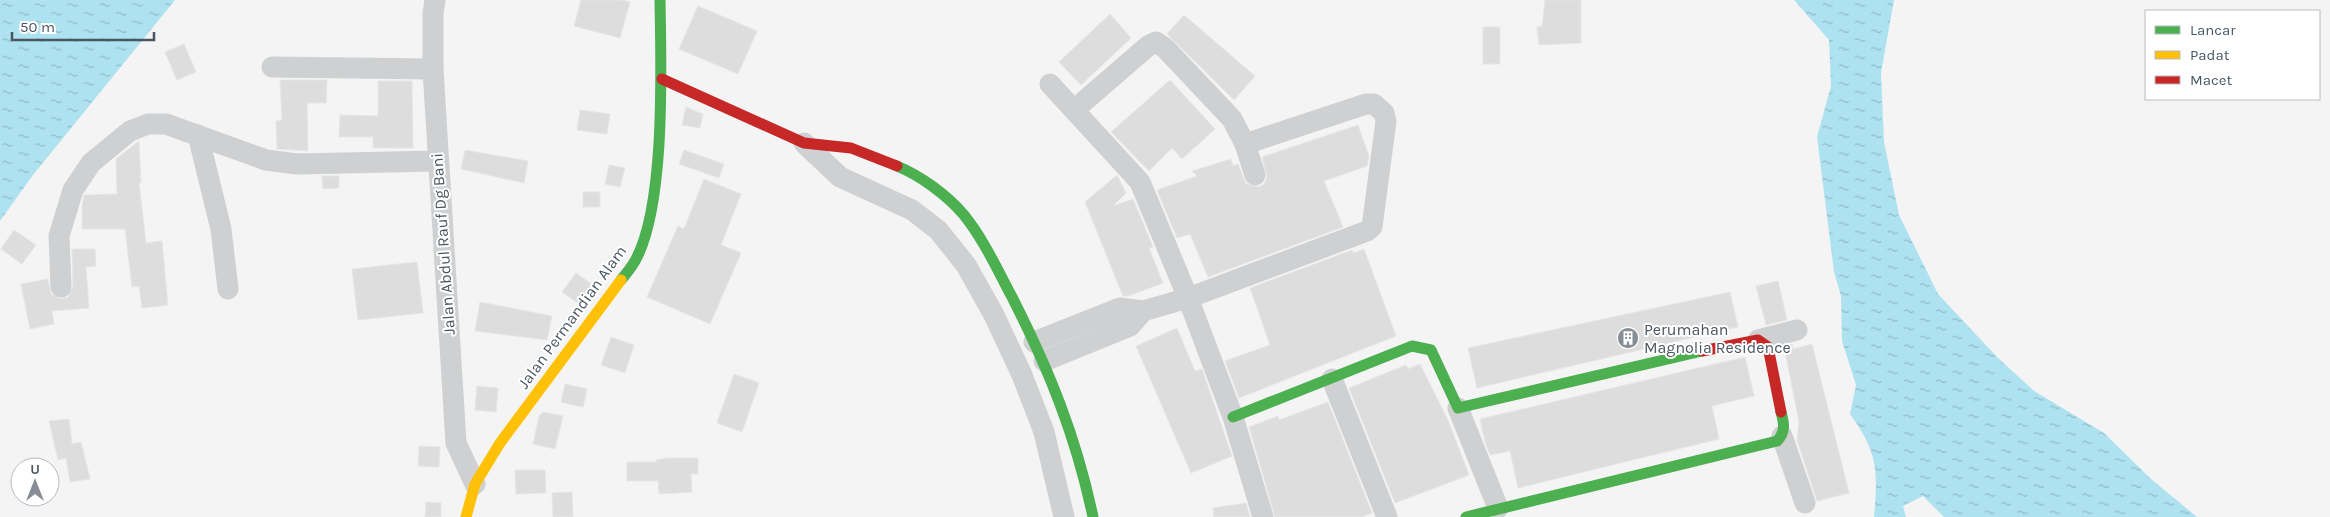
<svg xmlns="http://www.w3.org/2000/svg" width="2330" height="517" font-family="Karla,sans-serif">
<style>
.water{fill:url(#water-ripples)}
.building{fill:#ddddde;stroke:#e5e6e7}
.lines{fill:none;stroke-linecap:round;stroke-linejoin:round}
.street{stroke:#ced0d2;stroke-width:21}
.fast{stroke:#4caf50;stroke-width:11}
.slow{stroke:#ffc107;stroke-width:11}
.jam{stroke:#c62828;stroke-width:11}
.labels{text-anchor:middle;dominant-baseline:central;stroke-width:4;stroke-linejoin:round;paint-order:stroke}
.street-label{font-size:16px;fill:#4a5661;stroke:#fff}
.poi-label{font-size:16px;fill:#4a5661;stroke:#fff;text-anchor:start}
</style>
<defs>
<pattern id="water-ripples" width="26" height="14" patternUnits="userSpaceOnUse" patternTransform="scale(1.25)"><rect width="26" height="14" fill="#aee2f0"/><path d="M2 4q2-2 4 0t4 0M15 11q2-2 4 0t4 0" fill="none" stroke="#90bac6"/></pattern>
</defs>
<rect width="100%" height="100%" fill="#f4f4f4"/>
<g class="water">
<polygon points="0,0 175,0 33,175 0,221"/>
<path d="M 1794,0 L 1894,0 L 1881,73 L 1884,142 L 1899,215 L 1938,294 L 1997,357 L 2034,391 L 2104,433 L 2151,479 L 2197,517 L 1944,517 L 1923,496 L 1903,506 L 1906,517 L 1874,517 C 1878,470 1878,453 1850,414 L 1856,385 L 1842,341 L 1841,296 L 1834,272 L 1817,137 L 1831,86 L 1829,40 Z"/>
</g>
<g class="building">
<polygon points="581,0 621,0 630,2 620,38 574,26"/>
<polygon points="1545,0 1581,0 1581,43 1539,45 1537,27 1542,26"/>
<polygon points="698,6 757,31 738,74 679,49"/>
<polygon points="1110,14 1131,38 1081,85 1059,62"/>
<polygon points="1184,15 1255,76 1234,100 1167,34"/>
<rect x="1483" y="27" width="17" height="37"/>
<polygon points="184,44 196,72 177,80 165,52"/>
<polygon points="280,80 327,80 326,103 307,103 308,151 277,149 276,121 282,120"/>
<polygon points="1170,80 1215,129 1182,159 1172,148 1149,171 1111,132"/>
<polygon points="378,81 412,81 413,148 373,148 373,137 339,137 340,115 378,116"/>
<polygon points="686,107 703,114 700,128 682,125"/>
<polygon points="580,110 610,114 607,134 577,130"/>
<polygon points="1358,125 1369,156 1367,166 1324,181 1343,227 1208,277 1190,234 1177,238 1157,190 1197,176 1192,171 1231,159 1233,166 1238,164 1246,184 1258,187 1264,184 1267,177 1262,157"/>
<polygon points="139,141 141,183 139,183 146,243 162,241 168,305 142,308 139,286 132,287 125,229 82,229 82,205 84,195 117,194 116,159"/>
<polygon points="465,150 528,161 524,183 461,169"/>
<polygon points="684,150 724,164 719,178 679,164"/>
<polygon points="609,165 625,168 620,187 605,184"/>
<polygon points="1117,175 1126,193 1113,206 1133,199 1153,247 1149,248 1163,283 1128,296 1123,296 1085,202"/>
<polygon points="322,176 339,176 339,188 323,189"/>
<polygon points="704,179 741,194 721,245 741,253 710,324 647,297 678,226 684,229"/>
<rect x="583" y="192" width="17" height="15"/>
<polygon points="14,230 36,245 22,264 1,249"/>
<polygon points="72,249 95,249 96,266 86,267 89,308 52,311 54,324 30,329 21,284 48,279 51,294 61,299 68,297 73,287"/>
<polygon points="1364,249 1396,336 1239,398 1225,361 1270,345 1250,288 1352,250 1353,253"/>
<polygon points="417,262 423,313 358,320 352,269"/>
<polygon points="576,273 593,285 579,304 562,292"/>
<polygon points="1778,281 1787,320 1766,325 1756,286"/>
<polygon points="1730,292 1738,327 1477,388 1468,348"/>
<polygon points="480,302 552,316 547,340 475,331"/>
<polygon points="1177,328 1195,371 1202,369 1232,456 1191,473 1136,346"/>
<polygon points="611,337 634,345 625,373 601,365"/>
<polygon points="1792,344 1793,349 1812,344 1849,493 1817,501 1797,440 1799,422 1784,346"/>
<polygon points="1745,357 1754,396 1712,406 1719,439 1518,488 1510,451 1490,455 1485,442 1480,419"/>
<polygon points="1420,364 1448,420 1469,475 1395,503 1349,388 1406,365 1408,369"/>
<polygon points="734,374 759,383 742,432 717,423"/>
<polygon points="565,384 587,389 583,407 561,402"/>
<polygon points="477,386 498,388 496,412 475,410"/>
<polygon points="1328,402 1372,513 1362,517 1275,517 1249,427 1278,416 1279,420"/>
<polygon points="543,412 563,416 555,449 533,444 539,416"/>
<polygon points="69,419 72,444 81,442 90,479 70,482 66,458 58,460 49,421"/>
<polygon points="419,446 440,447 439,467 418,466"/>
<polygon points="667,458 698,458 698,474 691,474 692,492 659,494 658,481 627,481 627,462 657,462 656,460"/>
<polygon points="515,470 545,470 546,493 516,494"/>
<polygon points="572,492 573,517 553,517 552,493"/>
<polygon points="426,502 441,503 441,517 425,517"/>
<polygon points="1246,503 1250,517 1214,517 1213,508"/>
</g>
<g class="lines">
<g class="street">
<polyline points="435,0 433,14 433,69 456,443 475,484"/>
<polyline points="272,67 433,69"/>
<polyline points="1050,84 1140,182 1188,298 1233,417 1263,517"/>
<polyline points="1074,110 1148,46 1156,42 1165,48 1232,119 1245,144 1255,175"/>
<polyline points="198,135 221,229 228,289"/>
<polyline points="804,143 840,177 912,210 938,230 966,265 994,315 1022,375 1044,432 1064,517"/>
<polyline points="61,287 59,236 73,190 91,163 130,131 148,124 166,124 266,160 297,164 437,161"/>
<polyline points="1758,340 1797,330"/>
<polyline points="1034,342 1120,308 1143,311 1188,298 1367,231 1372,227 1386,121 1384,113 1374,104 1366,104 1245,144"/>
<polyline points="1044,361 1130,326 1143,311"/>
<polyline points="1332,379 1387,517"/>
<polyline points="1458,408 1498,508"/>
<polyline points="1782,436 1805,503"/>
</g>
<g class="fast">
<path d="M 897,166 C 921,176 947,195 964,215 C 984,240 997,269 1012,297 C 1049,370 1076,436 1093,517"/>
<path d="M 621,280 C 626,274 631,268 635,261 C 666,206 661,65 660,0"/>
<polyline points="1233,417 1412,346 1431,350 1458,408 1702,351"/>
<path d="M 1466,517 L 1777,441 C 1786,432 1784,423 1781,412"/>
</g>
<polyline class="slow" points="466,517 475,484 500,443 621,280"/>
<g class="jam">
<polyline points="662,79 804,143 851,148 897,166"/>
<polyline points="1702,351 1758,340 1768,347 1781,412"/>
</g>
</g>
<defs>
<g id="building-disc" transform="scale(1.125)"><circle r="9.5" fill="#868d94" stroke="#fff"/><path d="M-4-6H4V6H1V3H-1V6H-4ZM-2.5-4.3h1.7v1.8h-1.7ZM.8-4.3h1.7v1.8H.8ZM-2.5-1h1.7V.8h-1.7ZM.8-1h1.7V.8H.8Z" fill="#fff"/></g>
</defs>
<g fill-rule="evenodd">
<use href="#building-disc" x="1628" y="338"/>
</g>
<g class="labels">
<g class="street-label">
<text transform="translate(443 244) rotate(-94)">Jalan Abdul Rauf Dg Bani</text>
<text transform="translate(572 317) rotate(-54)">Jalan Permandian Alam</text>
</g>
<g class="poi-label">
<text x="1644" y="329">Perumahan<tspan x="1644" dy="18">Magnolia Residence</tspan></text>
</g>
</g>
<rect x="2145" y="10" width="175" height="90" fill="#ffffff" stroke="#b7bbc0"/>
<rect x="2155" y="26" width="25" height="8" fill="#4caf50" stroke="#b7bbc0"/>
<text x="2190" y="35" font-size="15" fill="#4a5661">Lancar</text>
<rect x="2155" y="51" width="25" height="8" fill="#ffc107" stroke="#b7bbc0"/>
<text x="2190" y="60" font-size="15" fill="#4a5661">Padat</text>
<rect x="2155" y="76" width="25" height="8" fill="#c62828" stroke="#b7bbc0"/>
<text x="2190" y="85" font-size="15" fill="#4a5661">Macet</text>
<g transform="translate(35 482)"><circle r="24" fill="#ffffff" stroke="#b7bbc0"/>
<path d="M0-4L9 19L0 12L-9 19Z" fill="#868d94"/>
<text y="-8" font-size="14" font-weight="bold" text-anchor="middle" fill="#4a5661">U</text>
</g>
<path d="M12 32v8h142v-8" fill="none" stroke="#4a5661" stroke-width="2.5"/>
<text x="20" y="32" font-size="15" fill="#4a5661" stroke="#ffffff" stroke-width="4" paint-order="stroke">50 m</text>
</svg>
